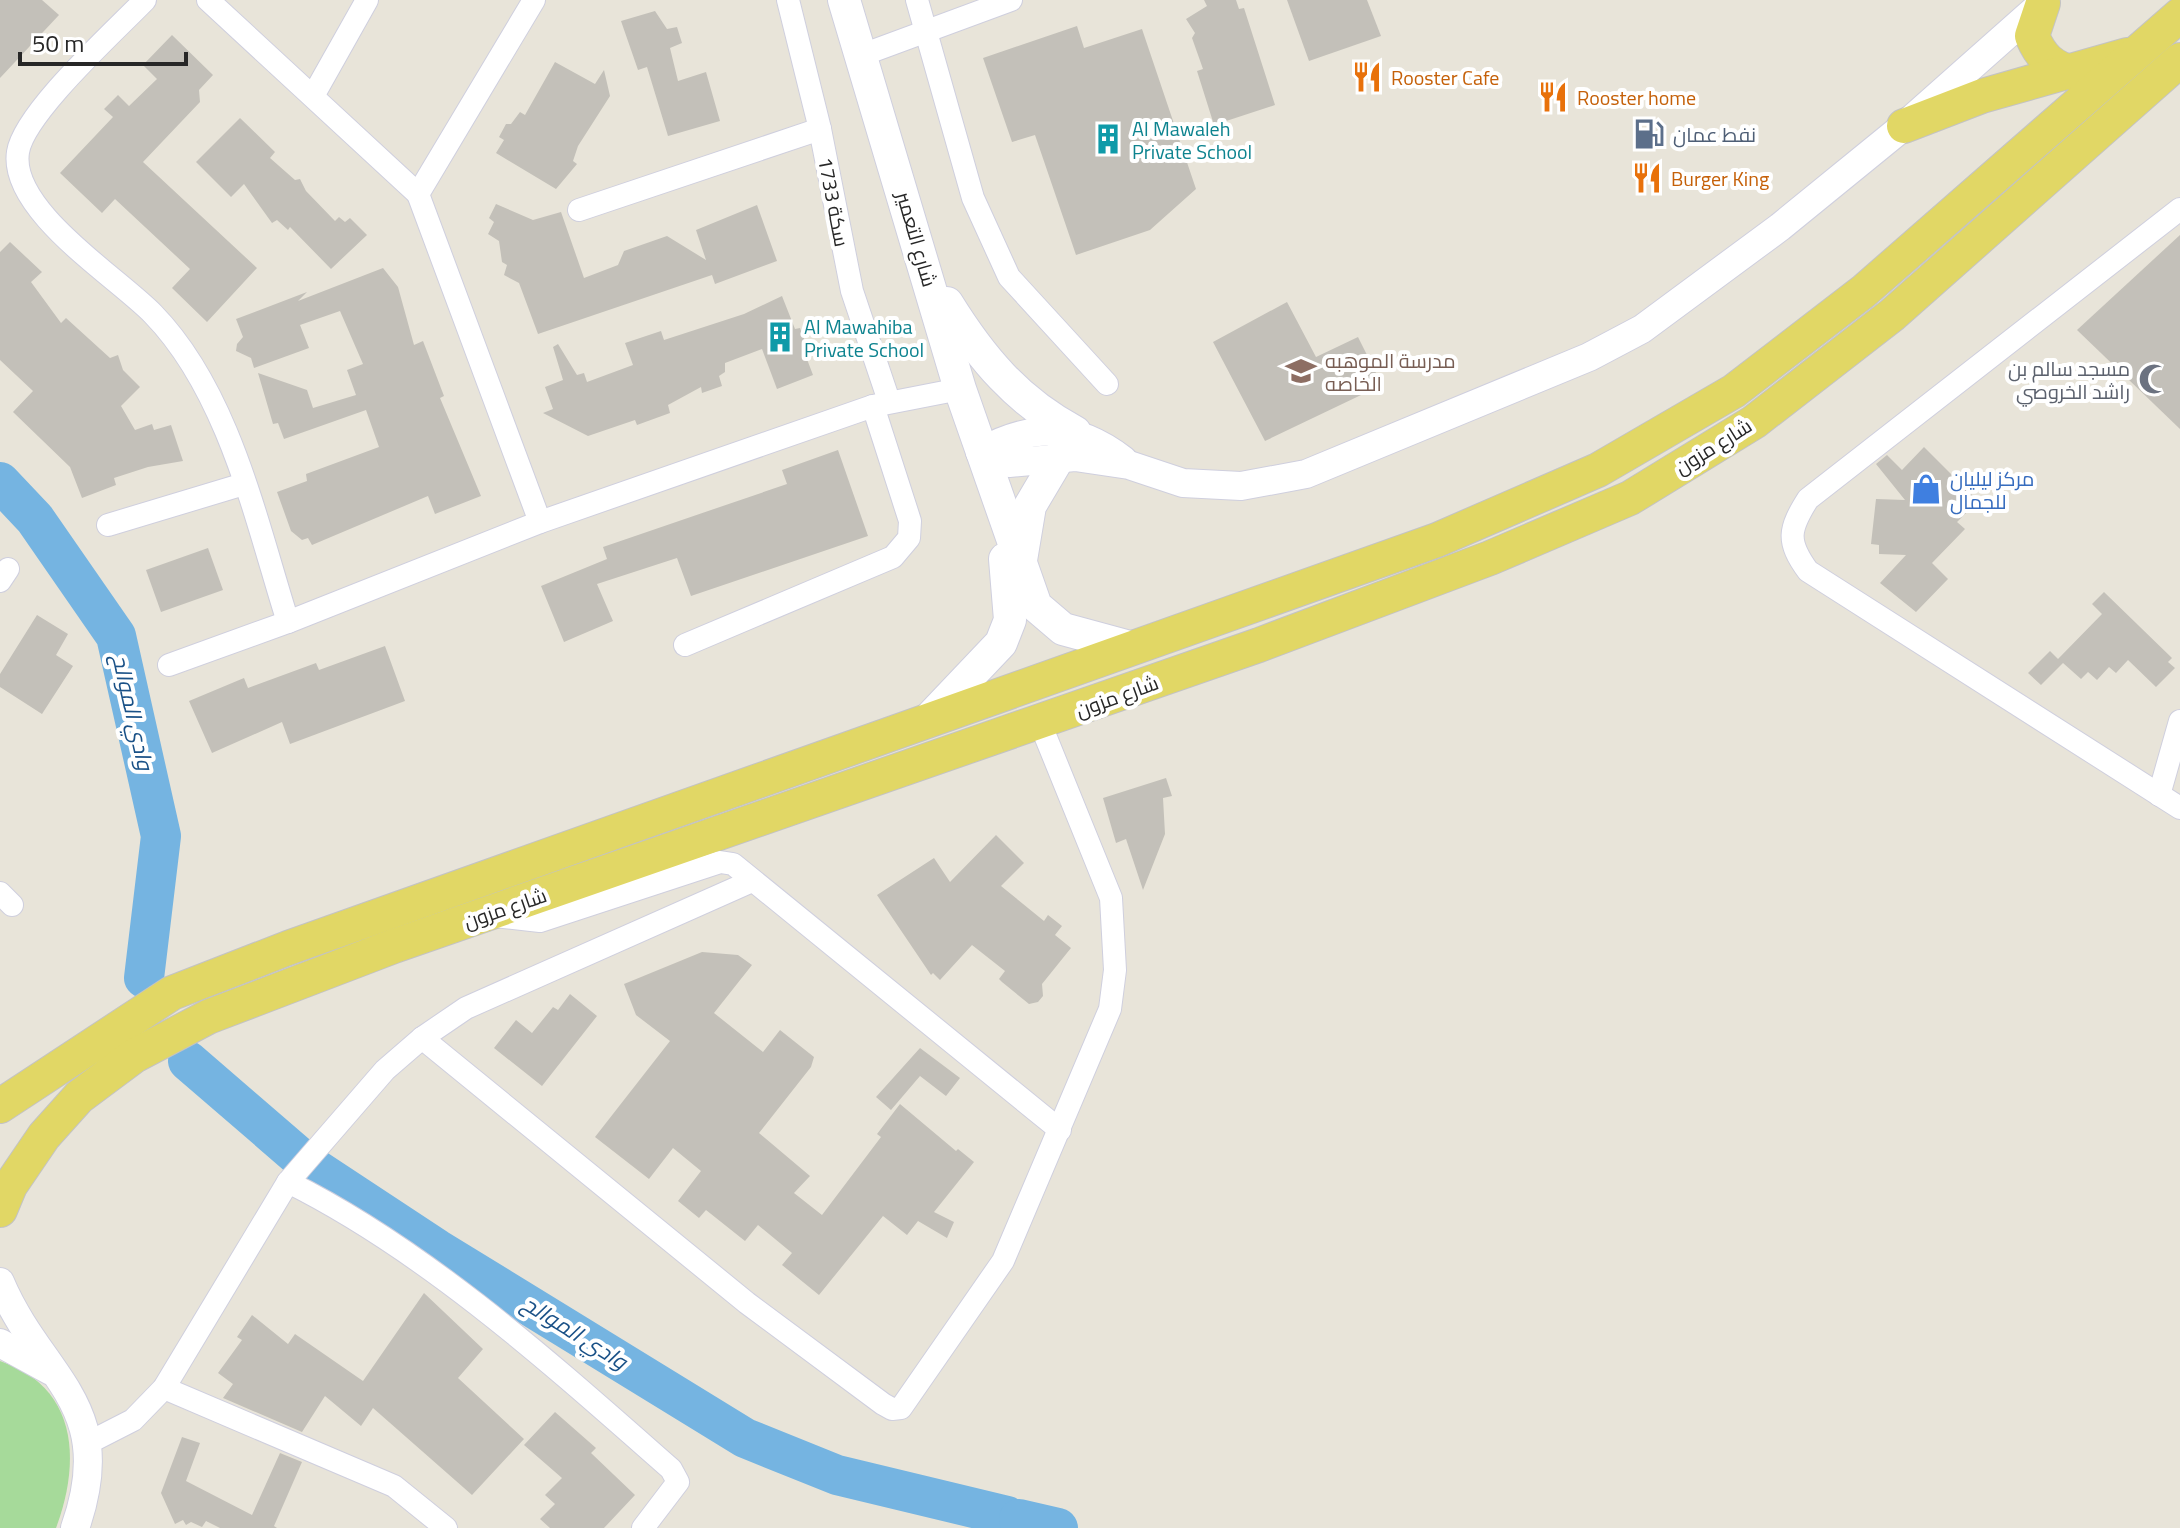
<svg xmlns="http://www.w3.org/2000/svg" width="2180" height="1528" font-family="'Titillium Web',Cairo,sans-serif">
<style>
.green{fill:#a6da9a}
.lines{fill:none;stroke-linecap:round;stroke-linejoin:round}
.river{stroke:#75b4e1;stroke-width:40}
.building{fill:#c3c0b9}
.minor-casing{stroke:#cfcfde;stroke-width:24}
.tertiary-casing{stroke:#cfcfde;stroke-width:30}
.secondary-casing{stroke:#cfcfde;stroke-width:34}
.primary-casing{stroke:#c3c3c3;stroke-width:36}
.minor{stroke:#fff;stroke-width:22}
.tertiary{stroke:#fff;stroke-width:28}
.secondary{stroke:#fff;stroke-width:32}
.primary{stroke:#e1d765;stroke-width:34}
.labels{text-anchor:middle;dominant-baseline:central;stroke-width:8;stroke-linejoin:round;paint-order:stroke}
.food-label{font-size:20px;fill:#c56008;stroke:#fff;text-anchor:start}
.culture-label{font-size:20px;fill:#0d838f;stroke:#fff;text-anchor:start}
.service-label{font-size:20px;fill:#4e5e75;stroke:#fff;text-anchor:start}
.street-label{font-size:20px;fill:#272727;stroke:#fff}
.education-label{font-size:20px;fill:#785e54;stroke:#fff;text-anchor:start}
.worship-label{font-size:20px;fill:#5b616d;stroke:#fff;text-anchor:end}
.shop-label{font-size:20px;fill:#366cbe;stroke:#fff;text-anchor:start}
.water-label{font-size:22px;font-style:italic;fill:#1a5187;stroke:#fff}
</style>
<rect width="100%" height="100%" fill="#e8e4d9"/>
<path class="green" d="M 0,1361 C 78,1387 81,1461 56,1528 L 0,1528 Z"/>
<g class="lines">
<g class="river">
<polyline points="0,482 35,519 116,636 161,836 144,978"/>
<polyline points="188,1061 305,1162 437,1249 745,1438 837,1475 1007,1516"/>
<polyline points="1019,1519 1058,1528"/>
</g>
</g>
<g class="building">
<polygon points="0,0 42,0 59,15 0,78"/>
<polygon points="1204,0 1236,0 1239,9 1244,8 1275,105 1214,125 1197,71 1203,69 1192,38 1195,33 1186,19 1207,6"/>
<polygon points="1287,0 1367,0 1381,36 1309,61"/>
<polygon points="655,11 667,29 677,27 682,43 670,48 678,81 706,72 720,121 668,136 647,67 638,70 621,21"/>
<polygon points="1077,26 1084,48 1142,29 1196,189 1150,230 1076,255 1035,135 1012,142 983,58"/>
<polygon points="172,35 213,75 199,90 200,102 143,162 257,268 207,322 172,288 190,269 115,199 102,213 60,173 113,117 104,109 118,95 129,106 157,79 143,65"/>
<polygon points="555,62 595,84 604,70 610,96 578,146 573,161 577,164 556,189 496,153 504,140 499,137 506,124 511,124 520,112 525,115"/>
<polygon points="240,118 275,152 270,158 295,180 300,179 306,191 335,221 339,217 345,222 350,218 367,235 331,269 290,227 288,230 277,220 272,223 244,184 231,197 196,162"/>
<polygon points="496,204 533,220 561,212 584,278 618,265 624,251 667,236 706,260 696,230 757,205 777,261 715,284 712,275 538,334 519,283 504,275 507,265 502,262 499,241 488,234 494,222 489,218"/>
<polygon points="2180,235 2180,429 2077,330"/>
<polygon points="10,242 42,272 31,282 61,323 66,318 110,358 118,355 123,370 140,387 121,406 135,430 152,424 154,430 171,425 183,461 148,467 114,478 116,485 82,498 70,467 13,412 33,391 0,360 0,252"/>
<polygon points="383,268 398,287 414,345 423,341 444,396 440,398 481,496 435,514 428,496 312,545 308,538 302,540 291,531 277,492 307,481 306,474 379,447 366,410 284,439 278,423 273,424 258,373 307,390 313,408 356,395 347,370 363,364 340,311 300,325 309,348 254,368 251,358 236,351 237,344 243,337 236,319 307,292 298,301"/>
<polygon points="782,296 795,329 800,328 806,344 802,346 813,375 777,389 762,349 725,363 725,372 719,376 722,386 702,393 701,387 668,405 670,413 637,425 635,420 588,436 543,413 553,409 545,387 563,380 553,347 558,344 577,375 584,373 587,382 633,365 625,343 661,331 664,340 744,314"/>
<polygon points="1287,302 1316,357 1358,337 1382,385 1265,441 1213,342"/>
<polygon points="1924,447 1978,501 1957,522 1965,529 1932,563 1948,579 1916,612 1880,583 1906,555 1879,554 1879,545 1871,544 1876,499 1905,500 1876,464 1887,455 1902,470"/>
<polygon points="838,450 868,536 691,596 677,558 597,584 613,621 564,642 541,586 607,559 603,547 787,484 782,470"/>
<polygon points="208,548 223,590 161,612 146,570"/>
<polygon points="2104,592 2172,658 2168,662 2175,668 2156,687 2128,660 2116,673 2109,667 2097,680 2088,672 2081,679 2063,663 2041,685 2028,673 2050,651 2058,659 2102,614 2092,604"/>
<polygon points="37,615 68,634 56,655 73,666 42,714 0,687 0,674"/>
<polygon points="385,646 405,701 290,744 282,722 212,753 189,701 244,678 248,688 316,663 319,670"/>
<polygon points="1166,778 1172,796 1163,798 1165,834 1143,890 1126,839 1116,843 1103,798"/>
<polygon points="996,835 1024,863 1001,886 1044,921 1048,915 1062,926 1055,935 1071,948 1042,984 1043,996 1038,1002 1029,1004 1002,982 999,979 1005,971 972,945 940,980 933,973 931,975 877,895 934,858 950,882"/>
<polygon points="702,952 738,955 752,965 714,1013 763,1052 780,1030 814,1057 811,1067 759,1133 810,1176 794,1193 822,1215 881,1137 877,1134 900,1104 956,1151 958,1149 974,1162 934,1212 954,1222 947,1238 918,1221 907,1235 883,1216 819,1295 782,1265 792,1253 758,1225 745,1241 706,1210 699,1218 678,1201 701,1171 673,1148 649,1179 595,1137 670,1041 636,1015 624,984"/>
<polygon points="570,994 597,1016 542,1086 494,1048 516,1020 532,1033 553,1007 558,1010"/>
<polygon points="920,1048 960,1078 946,1096 920,1076 891,1110 876,1097"/>
<polygon points="424,1293 483,1349 458,1378 524,1439 472,1495 373,1408 361,1426 325,1396 302,1432 223,1398 233,1384 218,1373 242,1340 237,1337 252,1315 288,1344 295,1334 363,1381"/>
<polygon points="555,1412 596,1448 591,1453 635,1495 604,1528 550,1528 540,1519 555,1504 545,1495 562,1478 524,1445"/>
<polygon points="182,1437 200,1443 186,1481 252,1515 280,1453 302,1462 274,1526 277,1528 220,1528 206,1521 202,1527 191,1522 186,1525 183,1520 175,1524 161,1493"/>
</g>
<g class="lines">
<g class="minor-casing">
<g id="minor">
<path d="M 145,0 C 115,31 24,113 18,152 C 9,210 117,277 153,314 C 229,392 256,521 288,622"/>
<polyline points="208,0 418,194"/>
<polyline points="534,0 418,194 540,522"/>
<polyline points="788,0 820,129 852,291 889,401"/>
<polyline points="917,0 973,198 1009,277 1107,384"/>
<polyline points="862,55 1011,0"/>
<polyline points="313,96 367,0"/>
<path d="M 2180,209 L 1808,499 C 1789,529 1786,541 1808,571 L 2180,808"/>
<polyline points="579,210 820,129"/>
<polyline points="108,525 244,484"/>
<polyline points="0,581 8,569"/>
<polyline points="685,645 893,557 909,538 910,521 873,406"/>
<polyline points="169,665 288,622 540,522 873,406 960,389"/>
<polyline points="2159,795 2180,721"/>
<polyline points="0,893 12,905"/>
<polyline points="494,916 540,921 720,862 733,864 1060,1130"/>
<polyline points="422,1038 747,1303 883,1404 892,1409 901,1408 1003,1261 1110,1009 1115,970 1111,898 1040,723"/>
<path d="M 288,1182 C 427,1251 555,1367 671,1469 L 678,1482 L 643,1528"/>
<polyline points="164,1388 394,1486 446,1528"/>
<polyline points="86,1444 133,1420 164,1388 288,1182 385,1070 422,1038 466,1008 752,881"/>
</g>
</g>
<g class="tertiary-casing">
<g id="tertiary">
<polyline points="980,452 1009,463 1075,457 1129,465 1183,483 1241,486 1306,474 1589,357 1642,329 1780,227 1904,126 2045,1"/>
<path d="M 980,452 C 1033,423 1075,423 1123,460"/>
<path d="M 0,1282 C 41,1379 119,1404 75,1528"/>
<polyline points="0,1343 51,1371"/>
</g>
</g>
<g class="secondary-casing">
<g id="secondary">
<polyline points="844,0 960,389 1036,606 1063,629 1133,648"/>
<path d="M 947,303 C 981,358 1017,401 1075,432"/>
<polyline points="1021,560 1030,506 1059,457"/>
<polyline points="926,722 1001,643 1010,620 1005,559"/>
</g>
</g>
<g class="primary-casing">
<g id="primary">
<path d="M 2043,3 L 2032,36 C 2041,57 2051,67 2073,73"/>
<polyline points="1904,126 1982,96 2127,55"/>
<polyline points="0,1106 172,993 288,948 1437,540 1598,470 1734,391 1864,291 2180,15"/>
<polyline points="0,1210 10,1186 44,1136 79,1097 134,1056 208,1017 394,946 1259,645 1490,558 1630,498 1754,422 1892,315 2180,60"/>
</g>
</g>
<use href="#minor" class="minor"/>
<use href="#tertiary" class="tertiary"/>
<use href="#secondary" class="secondary"/>
<use href="#primary" class="primary"/>
</g>
<defs>
<g id="restaurant-bare" transform="scale(2.4)"><path d="M-5-6h1v4h1v-4h1v4h1v-4h1v5L-1.5 .5V6h-2V.5L-5-1ZM5-6V6H3V1.5H1.5Q1.5-4 5-6Z" fill="#e8710a" stroke="#fff" stroke-width="2.5" paint-order="stroke"/></g>
<g id="fuel-bare" transform="scale(2.4)"><path d="M-5.5-6h7V0h2V4h1.3V-2.5L3-4.5l.8-.8L6-3V5H2.5V1h-1V6h-7ZM-4.2-4.7v3.2H.2V-4.7Z" fill="#5c6f8a" stroke="#fff" stroke-width="2.5" paint-order="stroke"/></g>
<g id="building-bare" transform="scale(2.4)"><path d="M-4-6H4V6H1V3H-1V6H-4ZM-2.5-4.3h1.7v1.8h-1.7ZM.8-4.3h1.7v1.8H.8ZM-2.5-1h1.7V.8h-1.7ZM.8-1h1.7V.8H.8Z" fill="#0f9aa8" stroke="#fff" stroke-width="2.5" paint-order="stroke"/></g>
<g id="school-bare" transform="scale(2.4)"><path d="M0-5L7-2L0 1L-7-2ZM-4 1L0 2.5L4 1V4Q0 6-4 4Z" fill="#8d6e63" stroke="#fff" stroke-width="2.5" paint-order="stroke"/></g>
<g id="mosque-bare" transform="scale(2.4)"><path d="M3.5-4.9A6 6 0 1 0 3.5 4.9A5 5 0 1 1 3.5-4.9Z" fill="#6b7280" stroke="#fff" stroke-width="2.5" paint-order="stroke"/></g>
<g id="shop-bare" transform="scale(2.4)"><path d="M-5-2.5h2.3a2.7 3.5 0 0 1 5.4 0H5L5.5 6h-11ZM-1.5-2.5h3a1.5 2.3 0 0 0-3 0Z" fill="#3f7fe0" stroke="#fff" stroke-width="2.5" paint-order="stroke"/></g>
</defs>
<g fill-rule="evenodd">
<use href="#restaurant-bare" x="1367" y="77"/>
<use href="#restaurant-bare" x="1553" y="97"/>
<use href="#fuel-bare" x="1649" y="134"/>
<use href="#building-bare" x="1108" y="139"/>
<use href="#restaurant-bare" x="1647" y="178"/>
<use href="#building-bare" x="780" y="337"/>
<use href="#school-bare" x="1301" y="371"/>
<use href="#mosque-bare" x="2154" y="379"/>
<use href="#shop-bare" x="1926" y="489"/>
</g>
<g class="labels">
<g class="food-label">
<text x="1391" y="77">Rooster Cafe</text>
<text x="1577" y="97">Rooster home</text>
<text x="1671" y="178">Burger King</text>
</g>
<g class="culture-label">
<text x="1132" y="128">Al Mawaleh<tspan x="1132" dy="23">Private School</tspan></text>
<text x="804" y="326">Al Mawahiba<tspan x="804" dy="23">Private School</tspan></text>
</g>
<g class="service-label">
<text x="1673" y="134">نفط عمان</text>
</g>
<g class="street-label">
<text transform="translate(834 202) rotate(79)">سكة 1733</text>
<text transform="translate(917 239) rotate(74)">شارع التعمير</text>
<text transform="translate(1713 446) rotate(-32)">شارع مزون</text>
<text transform="translate(1117 696) rotate(-20)">شارع مزون</text>
<text transform="translate(505 908) rotate(-19)">شارع مزون</text>
</g>
<g class="education-label">
<text x="1325" y="360">مدرسة الموهبه<tspan x="1325" dy="23">الخاصه</tspan></text>
</g>
<g class="worship-label">
<text x="2130" y="368">مسجد سالم بن<tspan x="2130" dy="23">راشد الخروصي</tspan></text>
</g>
<g class="shop-label">
<text x="1950" y="478">مركز ليليان<tspan x="1950" dy="23">للجمال</tspan></text>
</g>
<g class="water-label">
<text transform="translate(133 712) rotate(77)">وادي الموالح</text>
<text transform="translate(575 1332) rotate(32)">وادي الموالح</text>
</g>
</g>
<path d="M20 52v12h166v-12" fill="none" stroke="#272727" stroke-width="4"/>
<text x="32" y="52" font-size="24" fill="#272727" stroke="#ffffff" stroke-width="6" paint-order="stroke">50 m</text>
</svg>
